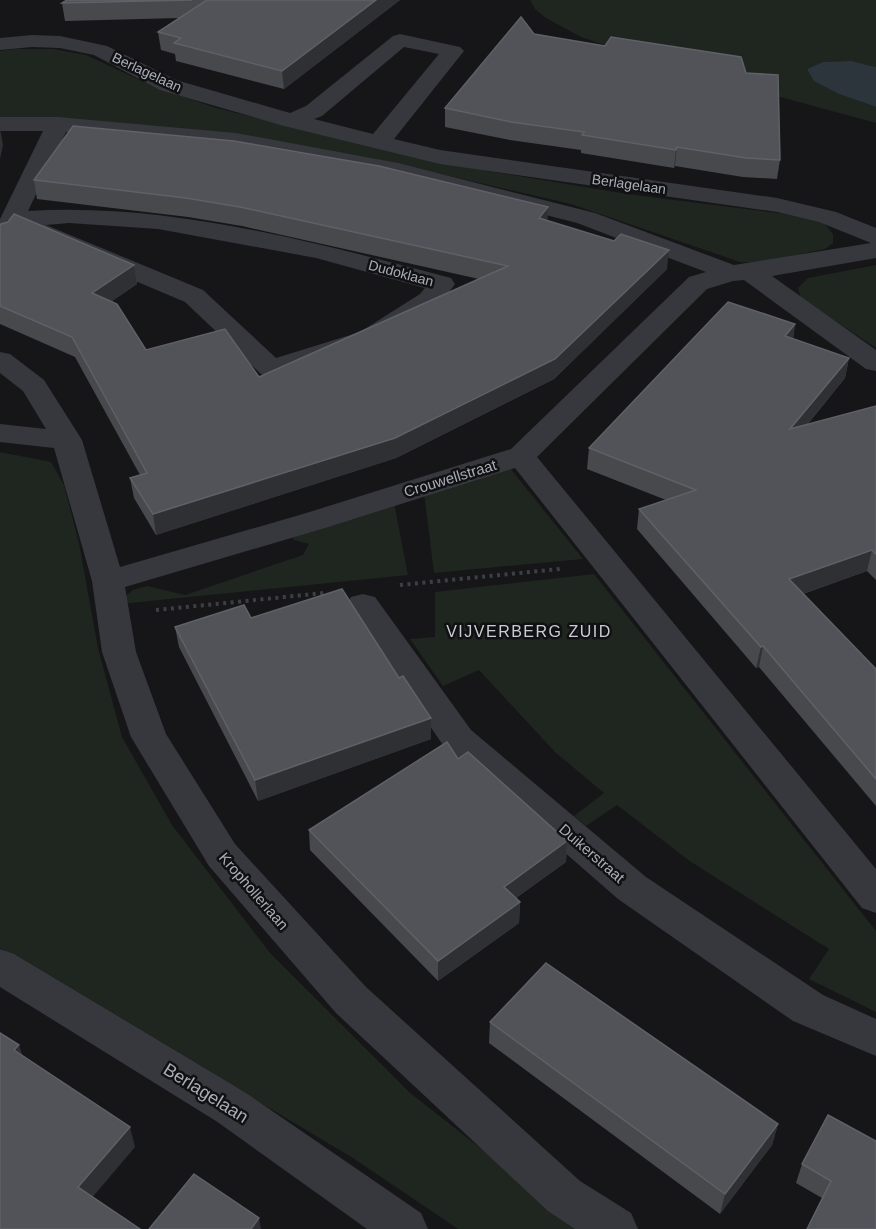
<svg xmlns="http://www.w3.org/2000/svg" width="876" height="1229" font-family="Arial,sans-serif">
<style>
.green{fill:#1e261f}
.water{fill:#2c353c}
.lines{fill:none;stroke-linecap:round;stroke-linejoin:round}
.path{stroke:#3d3f44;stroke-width:4;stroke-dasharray:3 4.5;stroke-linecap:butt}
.minor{fill:#37383d;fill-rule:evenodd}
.wall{fill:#47494d}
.shaded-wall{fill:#2f3033}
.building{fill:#525359;stroke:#5f6168;stroke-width:1.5}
.labels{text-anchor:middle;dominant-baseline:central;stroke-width:5;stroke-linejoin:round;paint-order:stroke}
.far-street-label{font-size:14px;fill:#a8adb8;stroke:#111113}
.street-label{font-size:15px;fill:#a8adb8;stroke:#111113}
.neighbourhood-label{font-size:16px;letter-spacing:1.5px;fill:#c9ccd4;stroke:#111113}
.near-street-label{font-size:18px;fill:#a8adb8;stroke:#111113}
</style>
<rect width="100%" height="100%" fill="#161618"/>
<g class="green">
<path d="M 530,0 L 876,0 L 876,67 C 851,61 831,58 807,69 L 839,94 L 876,107 L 876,123 L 678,69 L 581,37 L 546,18 L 535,9 Z"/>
<polygon points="14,49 53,49 86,55 155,87 216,108 359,143 488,171 627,194 785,214 824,223 833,234 833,243 825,249 758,263 740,262 571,204 376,159 279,142 0,120 0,51"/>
<polygon points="876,265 876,348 801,298 798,288 808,278"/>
<polygon points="0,452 51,462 64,485 79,543 98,648 122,737 172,825 270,953 409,1092 583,1229 458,1229 353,1158 0,948"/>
<polygon points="510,468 583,559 434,573 424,493"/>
<polygon points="394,503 408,575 120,604 122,599 133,590 147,586 185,595 303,555 309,544 294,540 292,537"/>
<polygon points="594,574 876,931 876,1012 809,979 829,949 691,862 617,805 586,826 574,816 604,793 555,752 479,670 443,686 410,639 435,637 435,592"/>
</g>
<polygon class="water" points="851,61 876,67 876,107 839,94 814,81 807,69 823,62"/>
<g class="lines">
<g class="path">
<polyline points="400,585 560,569"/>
<polyline points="156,610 324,593"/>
</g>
<g class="minor">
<path d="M 400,34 L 460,47 L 464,51 L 394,139 L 440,150 L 777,198 L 836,212 L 876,228 L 876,258 L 772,276 L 876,350 L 876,371 L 866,369 L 744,280 L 733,281 L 707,289 L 537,457 L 876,869 L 876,913 L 862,908 L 515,468 L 325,528 L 125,587 L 136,652 L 166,734 L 235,844 L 366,987 L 580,1181 L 631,1213 L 638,1229 L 575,1229 L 548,1211 L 336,1013 L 209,866 L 131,737 L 102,652 L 92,581 L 54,448 L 0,442 L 0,424 L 46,429 L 23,391 L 0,373 L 0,352 L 10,354 L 44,380 L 82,440 L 120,567 L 303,514 L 511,449 L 689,277 L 706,272 L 577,223 L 397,177 L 236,147 L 66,132 L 28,211 C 168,202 317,243 451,278 L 455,284 C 416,340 334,361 271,376 L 261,374 L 185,302 L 17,231 L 10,240 L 0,242 L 0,219 L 43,131 L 0,131 L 0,117 L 58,117 L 236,133 L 398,163 L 595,213 L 734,265 L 871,243 L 819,222 L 777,212 L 440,164 L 284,126 L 160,90 L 94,55 L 60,48 L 32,47 L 0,50 L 0,38 L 32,35 L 60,36 L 107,46 L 176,80 L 290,113 L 306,106 L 393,36 ZM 404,47 L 439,54 L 373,134 L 314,119 L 322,116 ZM 69,223 L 158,229 L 316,258 L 425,288 L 420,294 L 360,332 L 276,358 L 203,290 L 46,225 Z"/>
<polygon points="363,594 375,597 471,730 646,877 823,995 876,1019 876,1056 793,1021 618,899 445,748 347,605 351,597"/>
<polygon points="0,949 14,954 246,1093 421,1213 428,1229 367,1229 216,1121 0,987"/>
</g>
</g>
<g class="wall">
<polygon points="67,0 400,0 284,89 176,61 175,54 161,50 158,32 180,18 65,21 62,3"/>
<polygon points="534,34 605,46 746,73 780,160 777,179 743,177 675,166 674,168 581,153 581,150 510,140 445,127 445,108"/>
<polygon points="34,180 548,207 547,220 667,269 554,379 396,458 156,535 134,498 130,478 140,475 75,357 0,324 0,226 134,265 137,284 112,301 146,350 259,377 479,279 242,226 188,217 37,199"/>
<polygon points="795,324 793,339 849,358 845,378 807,425 876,406 876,580 867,571 803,594 876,669 876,806 759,667 756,668 637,529 639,509 666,500 587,469 589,448"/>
<polygon points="251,618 431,739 258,801 179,647 175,627"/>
<polygon points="458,759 567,841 566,862 516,898 520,902 519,923 438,981 310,850 309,830"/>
<polygon points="490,1022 778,1124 772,1145 720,1214 489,1043"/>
<polygon points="876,1141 822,1198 796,1183 802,1164"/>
</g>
<g class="shaded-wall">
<polygon points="376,0 400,0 284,89 282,71"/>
<polygon points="0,128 3,145 0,159"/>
<polygon points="677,147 675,166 674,168 676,150"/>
<polygon points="548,207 547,227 539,218"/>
<polygon points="669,250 667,269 554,379 396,458 156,535 153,514"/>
<polygon points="134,265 137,284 95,313 92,293"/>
<polygon points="795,324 792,344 785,336"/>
<polygon points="849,358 845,378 786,450 790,429"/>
<polygon points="872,550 867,571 785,600 789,579"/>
<polygon points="763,646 759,667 756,668 761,647"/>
<polygon points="431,718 431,739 258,801 255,780"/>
<polygon points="567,841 566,862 503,907 504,887"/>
<polygon points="520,902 519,923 438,981 438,961"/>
<polygon points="19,1045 26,1066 14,1050"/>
<polygon points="778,1124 772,1145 720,1214 725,1194"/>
<polygon points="130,1127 135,1147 85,1206 78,1187"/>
<polygon points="259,1218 261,1229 251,1229"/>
</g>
<g class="building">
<polygon points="67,0 192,0 62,3"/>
<polygon points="207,0 376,0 282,71 174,43 181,38 158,32"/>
<polygon points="521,17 534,34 605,46 611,37 741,57 746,73 778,75 780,160 746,158 677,147 676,150 582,135 584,132 511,122 445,108"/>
<polygon points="73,126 234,141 379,166 548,207 539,218 614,241 621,234 669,250 555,359 395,438 153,514 130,478 147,473 72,337 0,306 0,226 1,224 8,222 14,214 134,265 92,293 117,304 146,350 225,329 259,377 508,266 240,207 186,198 34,180"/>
<polygon points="728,302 795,324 785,336 849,358 790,429 876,406 876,554 872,550 789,579 876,669 876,779 763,646 761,647 639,509 696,490 589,448"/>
<polygon points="342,589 399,678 403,676 431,718 255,780 175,627 244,605 251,618"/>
<polygon points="447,742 458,759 468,752 567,841 504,887 520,902 438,961 309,830"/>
<polygon points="546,963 778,1124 725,1194 490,1022"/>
<polygon points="0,1033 19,1045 14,1050 130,1127 78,1187 140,1229 0,1229"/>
<polygon points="828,1115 876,1141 876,1229 807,1229 831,1181 802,1164"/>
<polygon points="194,1174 259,1218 251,1229 149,1229"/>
</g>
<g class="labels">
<g class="far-street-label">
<text transform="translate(147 72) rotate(25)">Berlagelaan</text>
<text transform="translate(629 184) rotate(8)">Berlagelaan</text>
<text transform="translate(401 273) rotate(15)">Dudoklaan</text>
</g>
<g class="street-label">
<text transform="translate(450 478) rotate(-17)">Crouwellstraat</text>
<text transform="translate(592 853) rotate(41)">Duikerstraat</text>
<text transform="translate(254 891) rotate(49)">Krophollerlaan</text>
</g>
<g class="neighbourhood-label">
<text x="529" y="631">VIJVERBERG ZUID</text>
</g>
<g class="near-street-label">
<text transform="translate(206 1093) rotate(32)">Berlagelaan</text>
</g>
</g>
</svg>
